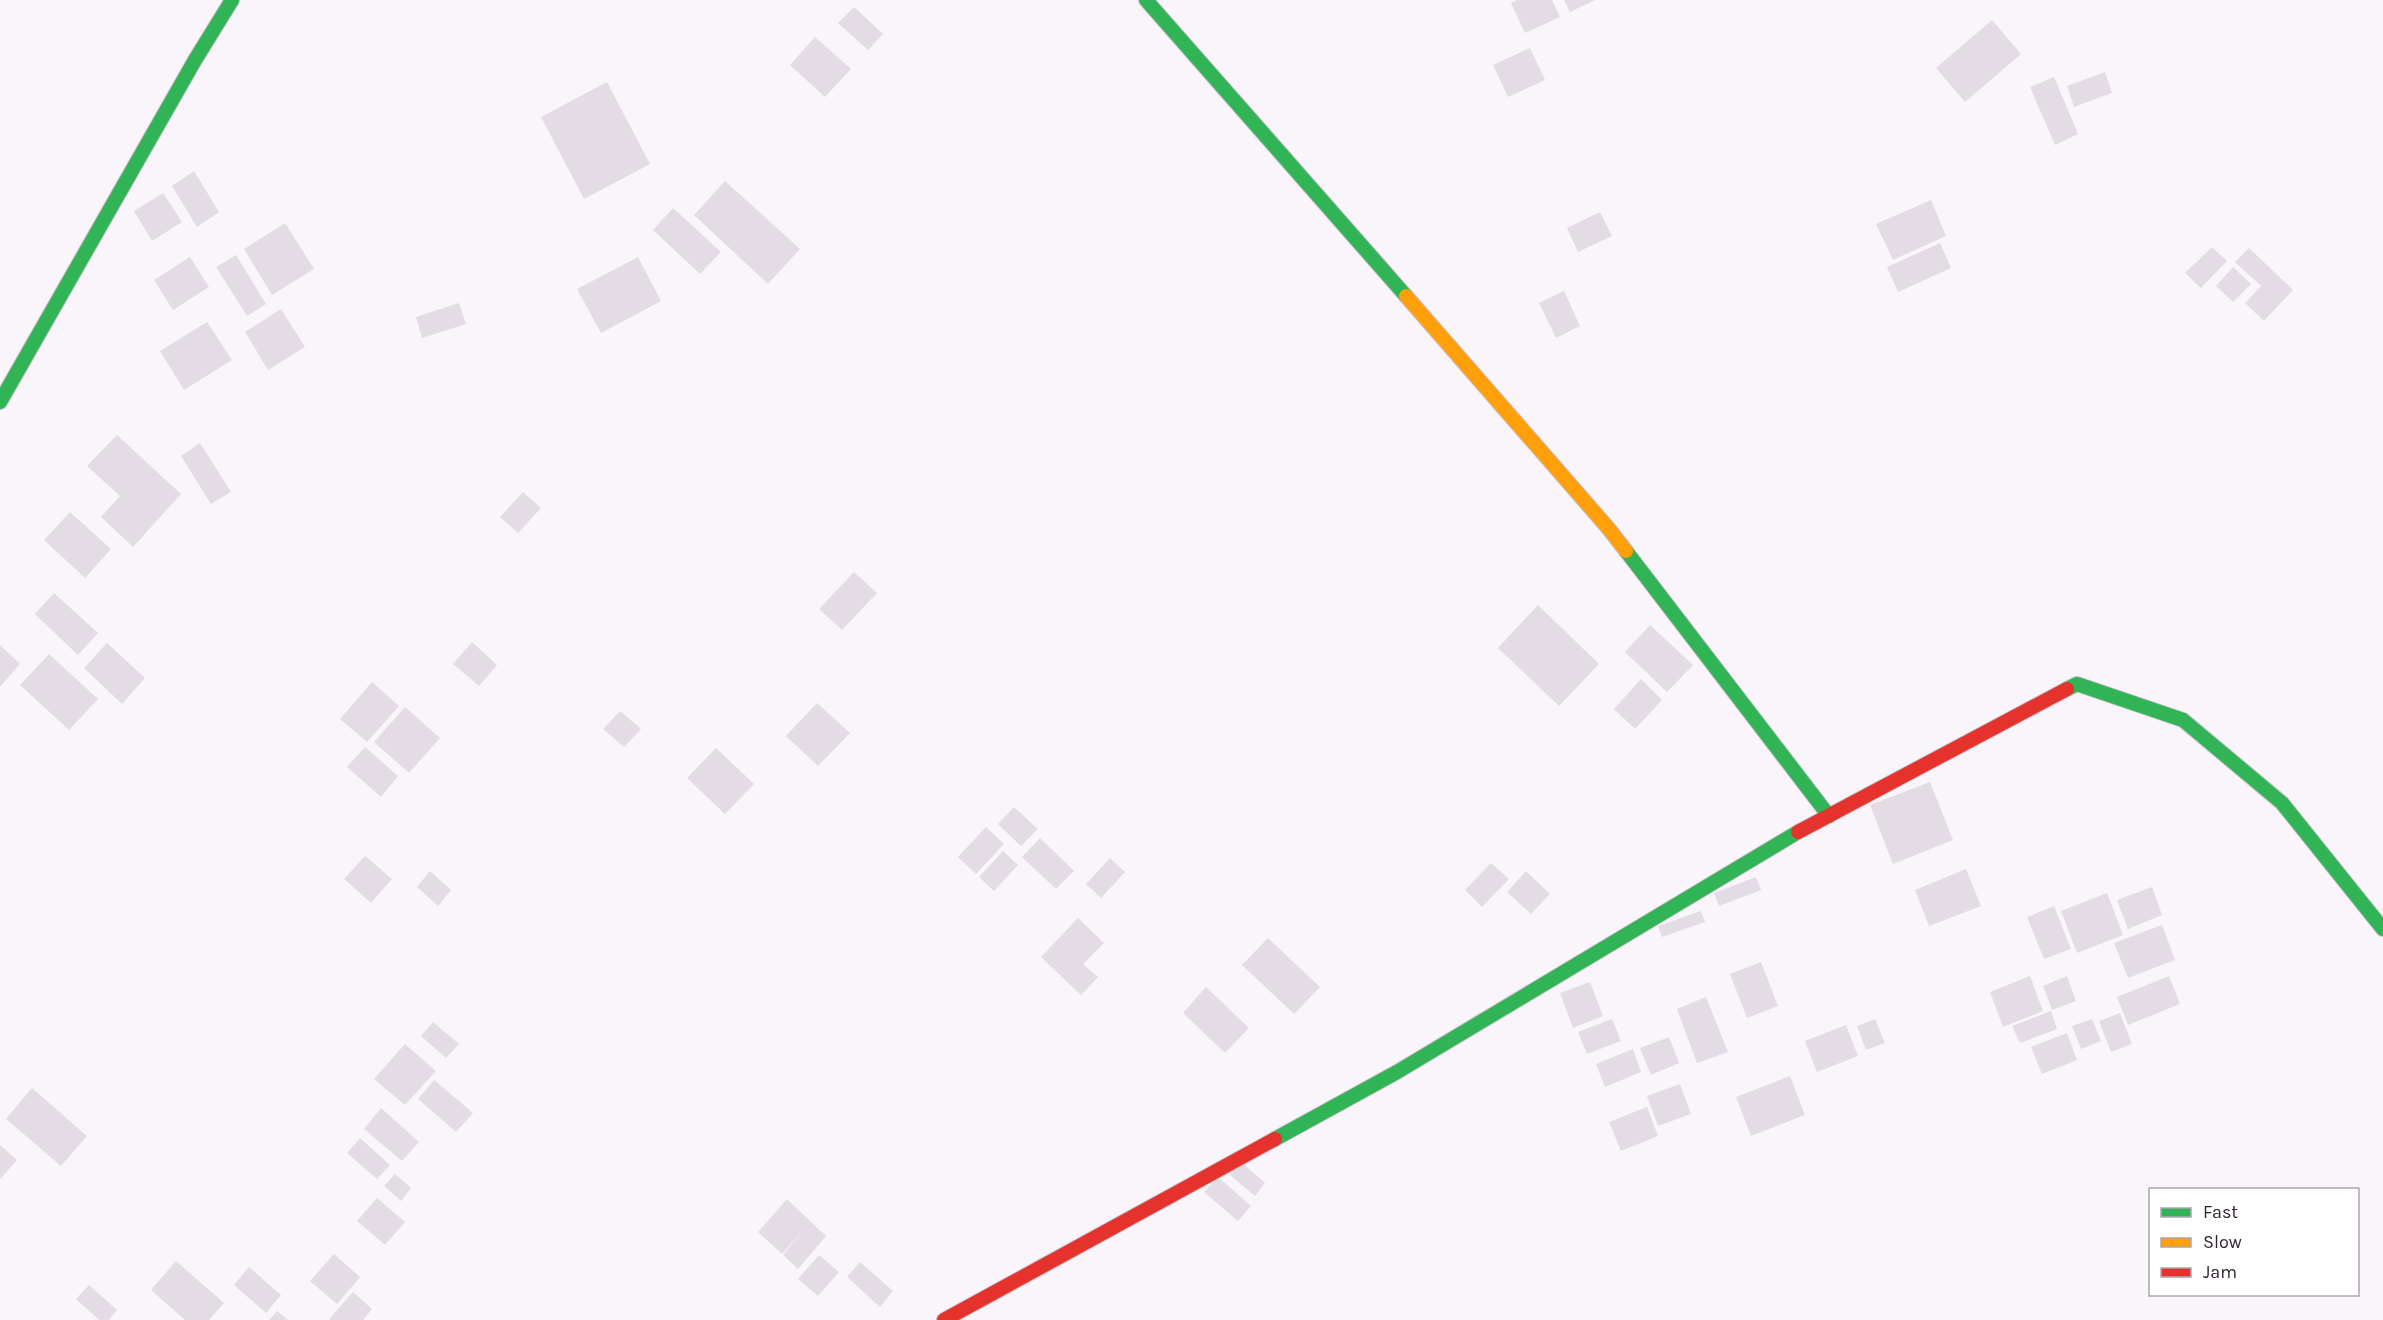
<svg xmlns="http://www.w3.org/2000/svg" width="2383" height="1320" font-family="Karla,sans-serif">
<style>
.building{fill:#e3dce4}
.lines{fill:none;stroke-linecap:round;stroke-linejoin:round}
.fast-casing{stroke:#c8c1c9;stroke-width:16}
.slow-casing{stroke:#c8c1c9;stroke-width:16}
.jam-casing{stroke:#c8c1c9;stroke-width:16}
.fast{stroke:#30b455;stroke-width:14}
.slow{stroke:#ff9f0a;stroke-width:14}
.jam{stroke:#e5322d;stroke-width:14}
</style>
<rect width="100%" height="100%" fill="#faf5fb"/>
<g class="building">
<polygon points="1517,0 1552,0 1560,17 1525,33 1511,3"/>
<polygon points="1564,0 1595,0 1570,12"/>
<polygon points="854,7 883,34 868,50 838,23"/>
<polygon points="1992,20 2021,54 1965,102 1936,68"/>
<polygon points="815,37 851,69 825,97 790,65"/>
<polygon points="1530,48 1545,80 1508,97 1493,65"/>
<polygon points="2105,72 2112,93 2074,107 2067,86"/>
<polygon points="2054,77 2078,134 2055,145 2030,87"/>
<polygon points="607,82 650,164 584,199 541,117"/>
<polygon points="194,171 219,212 197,227 172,186"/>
<polygon points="725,181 800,249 768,284 694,215"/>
<polygon points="163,193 182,222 152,241 134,211"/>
<polygon points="1931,200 1946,236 1893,260 1876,224"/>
<polygon points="673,208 721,252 700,274 653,230"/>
<polygon points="1600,212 1612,236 1578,252 1567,228"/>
<polygon points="285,223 314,269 272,295 244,249"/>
<polygon points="1940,243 1951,268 1898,292 1887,267"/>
<polygon points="2212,247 2227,261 2201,288 2185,273"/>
<polygon points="2249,248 2293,290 2264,321 2245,303 2261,286 2235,262"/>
<polygon points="236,255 266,304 247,316 216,267"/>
<polygon points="190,257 209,287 173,310 154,280"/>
<polygon points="638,257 661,301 601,333 577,289"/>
<polygon points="2233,267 2251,284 2233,302 2216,286"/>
<polygon points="1564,291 1580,326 1556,338 1539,303"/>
<polygon points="459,303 466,324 422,338 416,317"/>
<polygon points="281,309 305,347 268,370 245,332"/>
<polygon points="207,322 232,360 184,390 160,351"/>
<polygon points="117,435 181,494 133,547 101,517 120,496 87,466"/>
<polygon points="200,443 231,492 211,504 181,456"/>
<polygon points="523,492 541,508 518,533 500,517"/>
<polygon points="70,512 111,549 85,578 44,540"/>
<polygon points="854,572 877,593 842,630 819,609"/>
<polygon points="54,593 98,633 78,655 35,614"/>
<polygon points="1538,605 1599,664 1559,706 1498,648"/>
<polygon points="1650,625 1693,665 1667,692 1625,652"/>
<polygon points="472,642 497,665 479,686 453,664"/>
<polygon points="107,643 145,678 122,704 84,668"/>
<polygon points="0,645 20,664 0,687"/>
<polygon points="49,654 98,699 69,730 20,685"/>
<polygon points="1641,679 1662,700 1635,729 1614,709"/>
<polygon points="372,682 399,706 367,742 340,719"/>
<polygon points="817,703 850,733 818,766 786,736"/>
<polygon points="405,707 440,738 409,773 374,742"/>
<polygon points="620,711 641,729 624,747 603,729"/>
<polygon points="365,747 398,776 381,797 347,767"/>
<polygon points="716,748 754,784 725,814 687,778"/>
<polygon points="1930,782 1953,840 1893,864 1870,805"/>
<polygon points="1014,807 1038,829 1021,846 998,824"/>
<polygon points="986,827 1004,844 976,874 958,857"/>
<polygon points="1040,838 1074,871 1056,889 1022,857"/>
<polygon points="1003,851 1018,865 994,891 979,877"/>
<polygon points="365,856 392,879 371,903 344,879"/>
<polygon points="1110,858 1125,872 1101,898 1086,884"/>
<polygon points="1491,863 1509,879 1482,907 1465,890"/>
<polygon points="1966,869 1981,906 1929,926 1915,890"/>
<polygon points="430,871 451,890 438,906 417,887"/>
<polygon points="1526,871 1550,894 1531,914 1507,892"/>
<polygon points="1756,877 1761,890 1719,906 1714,893"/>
<polygon points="2152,887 2162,915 2128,929 2117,900"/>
<polygon points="2107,893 2123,935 2077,953 2061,911"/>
<polygon points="2054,906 2071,949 2044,959 2027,917"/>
<polygon points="1701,911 1705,922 1662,937 1658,926"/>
<polygon points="1078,918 1104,943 1083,964 1098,977 1081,995 1041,957"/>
<polygon points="2162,925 2175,960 2128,978 2114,943"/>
<polygon points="1268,938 1320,987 1294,1014 1242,965"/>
<polygon points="1761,962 1778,1006 1747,1018 1730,974"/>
<polygon points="2030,976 2043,1011 2003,1027 1990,992"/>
<polygon points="2067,976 2076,1001 2052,1010 2043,986"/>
<polygon points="2169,976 2180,1004 2128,1025 2117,997"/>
<polygon points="1590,982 1603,1016 1573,1028 1560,993"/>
<polygon points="1206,987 1249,1028 1225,1053 1183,1013"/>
<polygon points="1706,997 1728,1052 1697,1063 1677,1009"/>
<polygon points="2051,1011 2057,1029 2020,1043 2012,1026"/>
<polygon points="2120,1013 2132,1044 2111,1052 2099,1021"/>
<polygon points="1612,1019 1621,1041 1587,1054 1578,1032"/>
<polygon points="1875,1019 1885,1043 1866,1050 1857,1026"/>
<polygon points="2092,1019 2101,1041 2081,1049 2072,1026"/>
<polygon points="433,1022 459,1044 446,1058 421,1036"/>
<polygon points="1846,1025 1858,1056 1817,1072 1805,1041"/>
<polygon points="2067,1033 2077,1060 2042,1074 2031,1047"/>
<polygon points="1669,1037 1679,1063 1651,1075 1640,1048"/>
<polygon points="405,1044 436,1071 405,1105 374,1079"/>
<polygon points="1633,1049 1641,1072 1605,1087 1596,1064"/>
<polygon points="1790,1076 1805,1115 1751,1136 1736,1097"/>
<polygon points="434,1080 473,1113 456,1132 418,1099"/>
<polygon points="1680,1084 1691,1114 1658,1126 1647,1096"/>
<polygon points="32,1088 87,1136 61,1166 6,1119"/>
<polygon points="1647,1107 1658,1136 1621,1151 1609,1122"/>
<polygon points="381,1108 419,1142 402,1161 364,1129"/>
<polygon points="360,1138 390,1165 377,1179 347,1153"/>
<polygon points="0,1145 17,1160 0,1179"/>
<polygon points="1241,1162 1265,1183 1255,1196 1230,1175"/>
<polygon points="395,1174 411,1188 401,1201 384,1186"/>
<polygon points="1218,1177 1251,1206 1238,1221 1204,1192"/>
<polygon points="377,1198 405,1222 385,1245 357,1221"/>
<polygon points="787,1199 826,1236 798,1269 783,1255 803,1231 782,1254 758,1232"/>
<polygon points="334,1254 360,1277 337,1304 310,1281"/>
<polygon points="819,1255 839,1272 818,1296 798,1279"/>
<polygon points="176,1261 224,1303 209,1320 185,1320 151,1290"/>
<polygon points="860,1262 893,1291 880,1307 847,1277"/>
<polygon points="249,1267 281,1295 266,1313 234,1285"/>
<polygon points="89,1285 117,1310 109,1320 99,1320 76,1299"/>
<polygon points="353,1292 372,1309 363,1320 331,1320 329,1319"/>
<polygon points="277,1311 288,1320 269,1320"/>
</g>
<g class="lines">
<g class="fast-casing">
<g id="fast">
<polyline points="1146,0 1406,296"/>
<polyline points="0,402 195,60 232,0"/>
<polyline points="1626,551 1829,816"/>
<polyline points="2067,689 2077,684 2183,720 2282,803 2383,929"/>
<polyline points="1275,1139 1397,1072 1798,832"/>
</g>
</g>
<g class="slow-casing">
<polyline id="slow" points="1406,296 1609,529 1626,551"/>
</g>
<g class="jam-casing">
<g id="jam">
<polyline points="1798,832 2067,689"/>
<polyline points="944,1320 1275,1139"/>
</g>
</g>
<use href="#fast" class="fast"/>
<use href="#slow" class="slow"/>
<use href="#jam" class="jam"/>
</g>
<rect x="2149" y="1188" width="210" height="108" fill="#ffffff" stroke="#aba7ac" stroke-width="1.5"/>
<rect x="2161" y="1208" width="30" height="9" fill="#30b455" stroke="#aba7ac" stroke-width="1.5"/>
<text x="2203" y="1218" font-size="18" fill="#2e242f">Fast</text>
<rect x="2161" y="1238" width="30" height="9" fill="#ff9f0a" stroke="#aba7ac" stroke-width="1.5"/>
<text x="2203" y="1248" font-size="18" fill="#2e242f">Slow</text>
<rect x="2161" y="1268" width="30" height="9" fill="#e5322d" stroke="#aba7ac" stroke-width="1.5"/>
<text x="2203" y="1278" font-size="18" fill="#2e242f">Jam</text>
</svg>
